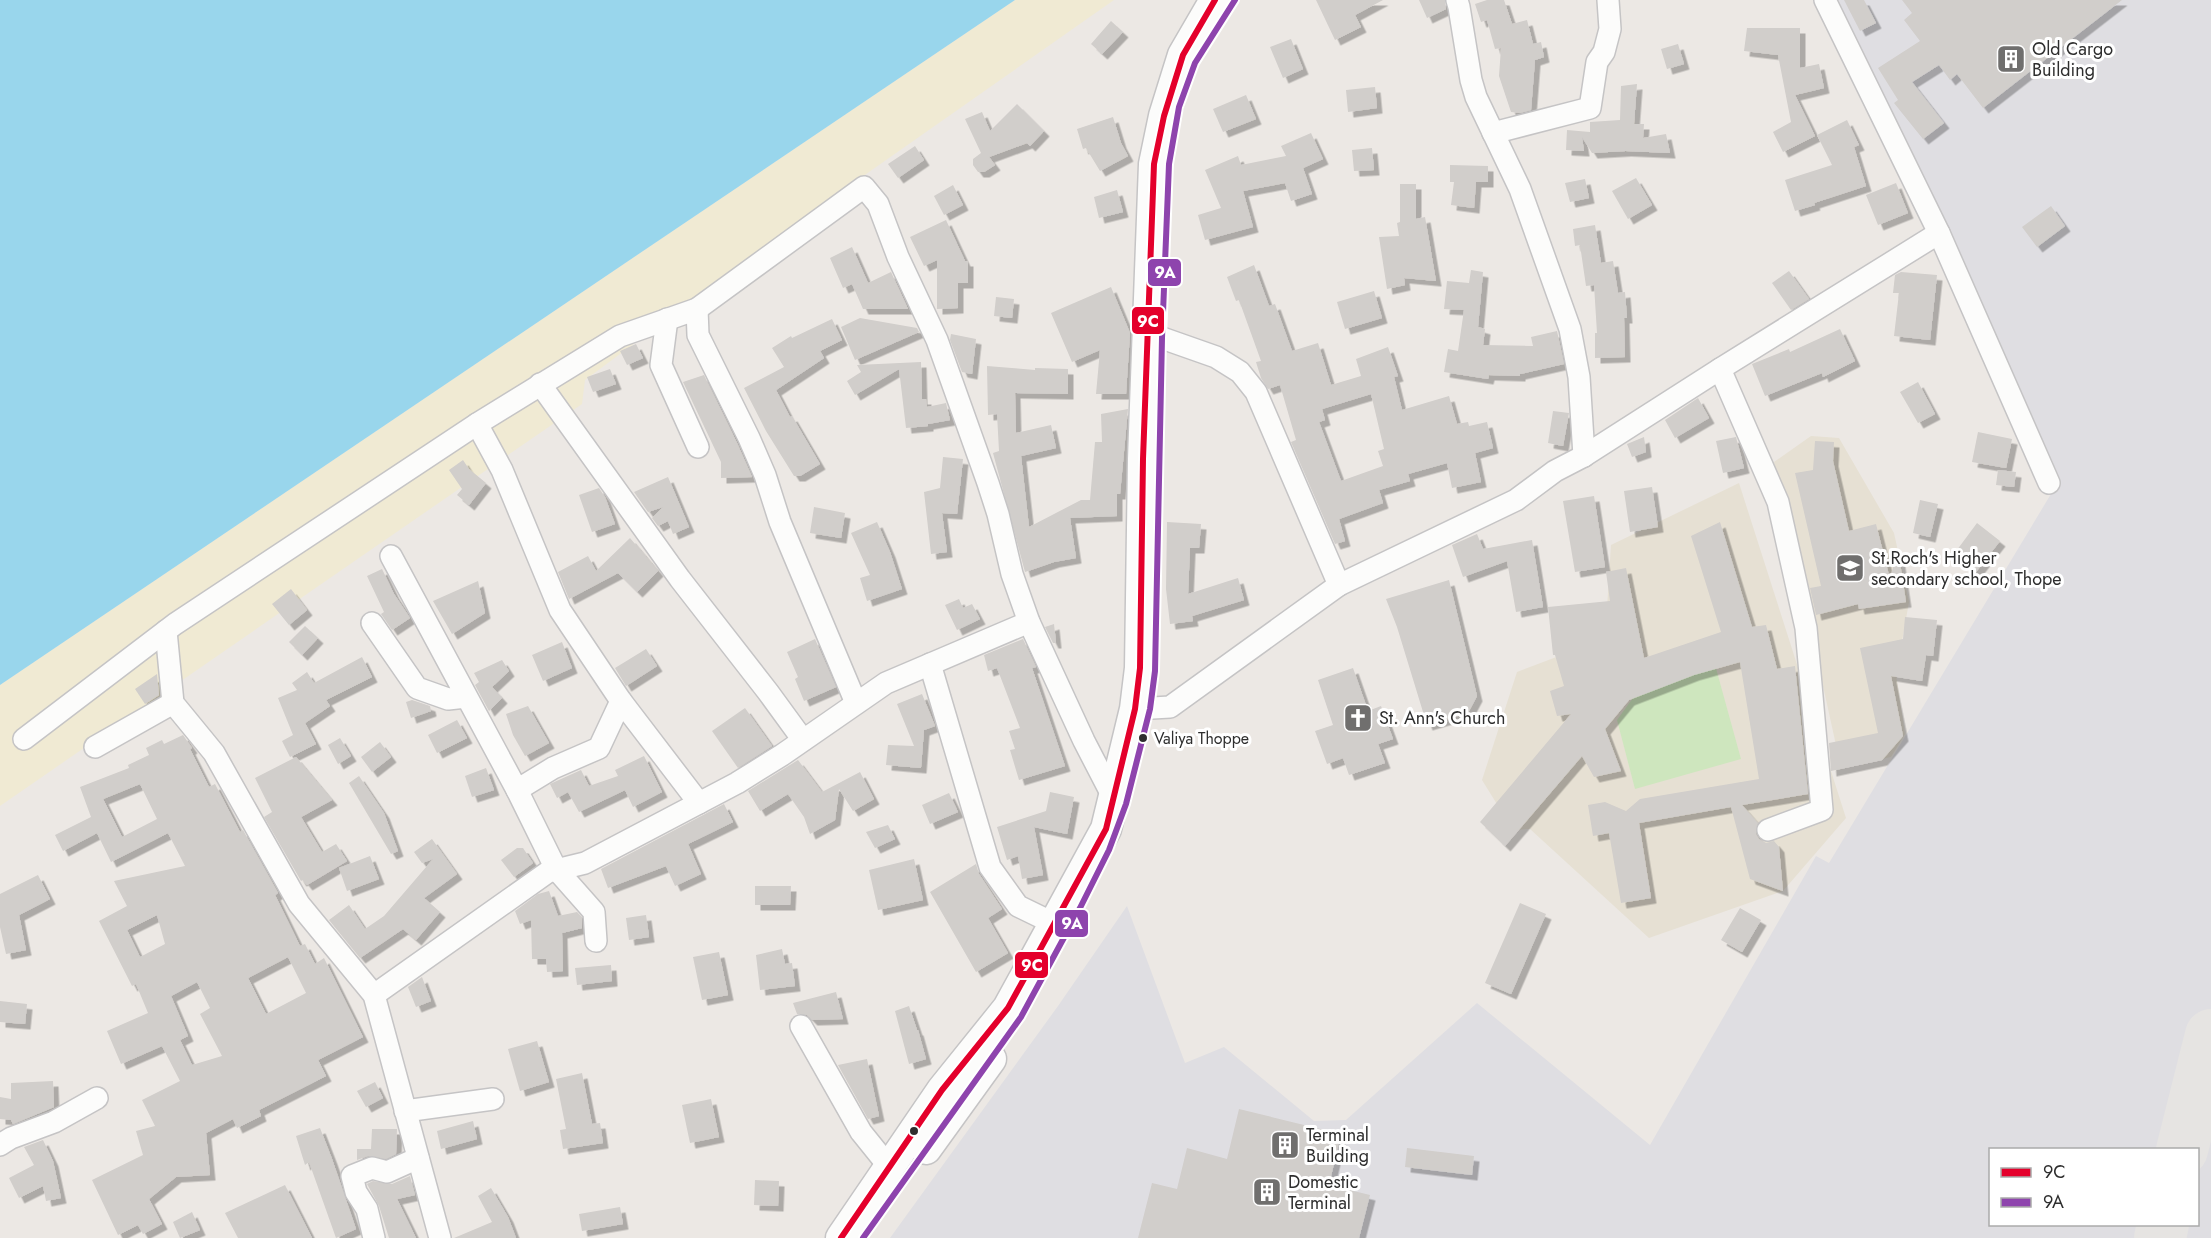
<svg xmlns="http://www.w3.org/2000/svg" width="2211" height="1238" font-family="Jost,sans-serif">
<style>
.education{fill:#e6e0d3}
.airport{fill:#dfdee2;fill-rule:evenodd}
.green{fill:#cee6be}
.sand{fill:#f0ead3}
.water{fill:#99d6ec}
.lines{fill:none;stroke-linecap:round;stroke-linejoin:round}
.taxiway{stroke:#e6e4e2;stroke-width:52}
.building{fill:#d1cecb;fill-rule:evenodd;filter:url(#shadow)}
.minor-casing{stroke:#c5c4c5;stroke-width:24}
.secondary-casing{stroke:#c5c4c5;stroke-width:33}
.minor{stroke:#fcfcfb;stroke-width:21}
.secondary{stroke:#fcfcfb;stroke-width:30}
.bus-1-casing{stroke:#fff;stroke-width:10}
.bus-2-casing{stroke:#fff;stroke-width:10}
.bus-1{stroke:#e4002b;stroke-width:6}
.bus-2{stroke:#8e44ad;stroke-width:6}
.bus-dot{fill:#2e2e2e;stroke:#fff;stroke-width:2}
.labels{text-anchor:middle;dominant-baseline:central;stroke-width:6;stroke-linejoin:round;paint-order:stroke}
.bus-label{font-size:16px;fill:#2e2e2e;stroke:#fff;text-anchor:start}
.poi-label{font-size:18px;fill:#2e2e2e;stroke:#fff;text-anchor:start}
.line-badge{stroke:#fff;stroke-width:2}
.badge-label{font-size:16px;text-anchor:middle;font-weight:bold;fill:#fff}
</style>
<defs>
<filter id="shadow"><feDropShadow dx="5.5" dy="5.5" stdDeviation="0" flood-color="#0004"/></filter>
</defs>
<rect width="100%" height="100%" fill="#ece8e4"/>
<g class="education">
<polygon points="1811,436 1839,438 1894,533 1909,602 1896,675 1905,734 1891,757 1841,768 1774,462"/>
<polygon points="1739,483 1846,818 1783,891 1649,938 1530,829 1513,830 1482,780 1517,672 1567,653 1606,624 1611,545"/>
</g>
<path class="airport" d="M 1832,0 L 2211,0 L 2211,1238 L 890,1238 L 1058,1006 L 1127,906 L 1185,1063 L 1224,1047 L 1314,1121 L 1346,1120 L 1477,1003 L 1650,1145 L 1816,856 L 1829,863 L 2060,479 L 1929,188 ZM 1990,1150 L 2198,1150 L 2198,1224 L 1990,1224 Z"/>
<polygon class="green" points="1714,661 1741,759 1635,789 1617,720 1646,680"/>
<polygon class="sand" points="1015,0 1114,0 802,219 585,380 582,404 0,806 0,685"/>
<polygon class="water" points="0,0 1015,0 0,685"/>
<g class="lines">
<g class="taxiway">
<polyline points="2182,1150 2211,1035"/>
<polyline points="2160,1238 2163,1224"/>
</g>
</g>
<g class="building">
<polygon points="1316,0 1383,0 1355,15 1361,27 1335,40"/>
<polygon points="1419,0 1445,0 1446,9 1427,18"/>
<polygon points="1487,0 1504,0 1512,24 1527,20 1533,44 1541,42 1544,57 1535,60 1531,110 1520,113 1511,112 1499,76 1501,48 1495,49 1487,20 1481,22 1475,4"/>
<polygon points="1844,0 1864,0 1876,23 1860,31"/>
<polygon points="1902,0 2122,0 1983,108 1957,74 1950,80 1939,65 1912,82 1944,123 1923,139 1894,103 1898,100 1878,68 1920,41 1904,20 1912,13"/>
<polygon points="1111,21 1123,32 1102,54 1091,44"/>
<polygon points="1747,28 1800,28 1800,68 1819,64 1824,88 1795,95 1815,136 1783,152 1773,132 1791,122 1778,55 1744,51"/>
<polygon points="1291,39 1303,69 1283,78 1270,47"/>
<polygon points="1678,44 1684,64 1667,69 1661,49"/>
<polygon points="1637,84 1634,124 1644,124 1643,138 1666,134 1670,153 1626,151 1592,153 1582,137 1584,151 1566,150 1567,130 1590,132 1590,122 1620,120 1621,86"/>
<polygon points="1375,87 1377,108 1348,112 1346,90"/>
<polygon points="1246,95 1256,119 1223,132 1213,109"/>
<polygon points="1017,104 1044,131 1030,146 1027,143 989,157 995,165 984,172 978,172 973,165 973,159 981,153 965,119 982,112 990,131"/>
<polygon points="1113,117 1121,143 1128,156 1100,171 1086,148 1083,149 1077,129"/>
<polygon points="1847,120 1859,145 1854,147 1866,186 1814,203 1815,205 1795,211 1785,180 1832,165 1817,135"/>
<polygon points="1311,133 1323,159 1303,168 1312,194 1291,201 1285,183 1243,191 1253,227 1205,240 1198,215 1221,208 1205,170 1238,156 1241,165 1286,156 1281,146"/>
<polygon points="915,146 924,160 898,178 888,164"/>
<polygon points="1372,148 1374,170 1354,171 1352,150"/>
<polygon points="1450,165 1488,166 1488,182 1476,182 1474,208 1451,205 1454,182 1450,182"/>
<polygon points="1636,178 1652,205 1628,219 1612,191"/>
<polygon points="1585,179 1589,198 1570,202 1565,183"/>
<polygon points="1896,183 1908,213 1878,225 1866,195"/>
<polygon points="1400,184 1416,184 1416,219 1425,217 1436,281 1404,278 1405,285 1387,289 1379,237 1399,236 1397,223 1400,222"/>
<polygon points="953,185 963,205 944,215 934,196"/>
<polygon points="1117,190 1123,212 1099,218 1094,197"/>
<polygon points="2051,206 2065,226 2037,247 2022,227"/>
<polygon points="946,220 965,261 968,261 968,283 958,283 958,308 937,309 937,260 924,266 910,237"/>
<polygon points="1595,225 1601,263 1613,261 1618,293 1625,292 1627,318 1624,318 1625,357 1595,358 1595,333 1597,333 1594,285 1586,286 1580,245 1575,246 1573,229"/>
<polygon points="852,247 868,283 891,272 908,309 863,309 852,284 843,288 830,258"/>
<path d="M 1254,265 L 1269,306 L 1275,304 L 1292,351 L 1318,343 L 1331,385 L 1361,376 L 1356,359 L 1388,347 L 1398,376 L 1394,377 L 1402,410 L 1449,396 L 1457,424 L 1468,422 L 1469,426 L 1487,422 L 1493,448 L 1475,453 L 1481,482 L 1452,488 L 1447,463 L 1408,474 L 1410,481 L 1379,490 L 1383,503 L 1339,519 L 1345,541 L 1335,544 L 1291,442 L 1296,440 L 1280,385 L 1268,389 L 1261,378 L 1256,362 L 1261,361 L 1239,300 L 1236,301 L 1227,277 ZM 1371,394 L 1384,449 L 1378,451 L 1383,466 L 1341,481 L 1319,422 L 1325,420 L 1322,409 Z"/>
<polygon points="1471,270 1483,272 1478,327 1485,329 1483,345 1533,346 1531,337 1557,331 1564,364 1520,374 1520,376 1489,375 1488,379 1444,372 1448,349 1458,351 1464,310 1444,309 1447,281 1469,283"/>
<polygon points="1789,271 1809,299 1791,310 1772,283"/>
<polygon points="1901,272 1937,275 1930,340 1894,336 1899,293 1893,293 1895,275"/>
<polygon points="1111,287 1130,333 1126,394 1096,394 1100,350 1072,362 1051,313"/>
<polygon points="1374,291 1382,318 1345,329 1337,302"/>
<polygon points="996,297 1014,299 1012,318 994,316"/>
<polygon points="860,318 917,328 919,332 855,360 841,327"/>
<polygon points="832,319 842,340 820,351 824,358 776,390 790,417 792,416 820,464 800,476 794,476 766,431 744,388 784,367 772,348 791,336 792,338"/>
<polygon points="1840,329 1855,361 1823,377 1822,373 1765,396 1752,364 1789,349 1790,352"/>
<polygon points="951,334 976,339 972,374 962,372 950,340"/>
<polygon points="636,344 643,358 627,365 620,351"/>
<polygon points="921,362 922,399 926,399 927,407 946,403 950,420 928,424 928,426 906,428 899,369 855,395 847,381 861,372 857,365"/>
<polygon points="987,366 1035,370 1035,368 1068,369 1068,394 1015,393 1016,433 1051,425 1056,448 1021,456 1029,527 1081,500 1090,500 1095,442 1102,442 1101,414 1128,409 1120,494 1117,494 1117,516 1070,518 1076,558 1054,562 1025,572 993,453 999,451 997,414 988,415"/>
<polygon points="610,369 616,384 593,392 587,377"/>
<polygon points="704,375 737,443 752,477 721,478 721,462 683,382"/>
<polygon points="1918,382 1935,414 1918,423 1900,392"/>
<polygon points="1698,398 1709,418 1675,438 1665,420"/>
<polygon points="1553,411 1569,413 1563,446 1548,443"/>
<polygon points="1978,432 2012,439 2006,468 1972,462"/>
<polygon points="1644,437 1646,452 1632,457 1627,444"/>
<polygon points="1736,437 1744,468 1723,473 1716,441"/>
<polygon points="1815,441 1834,442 1833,461 1849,531 1876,524 1890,579 1898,549 1906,602 1859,609 1858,604 1816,615 1810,588 1821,586 1795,473 1813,470"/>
<polygon points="943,457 963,459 957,514 942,513 947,552 931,554 924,492 940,488"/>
<polygon points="463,460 469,469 486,483 469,505 457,495 462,489 449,470"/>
<polygon points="1998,470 2016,472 2014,487 1996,485"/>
<polygon points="668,477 689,527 673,534 668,521 658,526 652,518 663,507 648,512 634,492"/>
<polygon points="1652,487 1658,527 1630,532 1624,491"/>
<polygon points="599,488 605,497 615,524 592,532 579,495"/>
<polygon points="1594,496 1605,567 1575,572 1563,501"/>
<polygon points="1920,500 1938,504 1930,537 1913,533"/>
<polygon points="814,507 845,513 841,538 810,533"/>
<polygon points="877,522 890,552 902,589 867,601 860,578 870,575 851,533"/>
<polygon points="1167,522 1201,524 1199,548 1190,548 1188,594 1238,578 1244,600 1192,616 1193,621 1170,624 1166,589"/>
<polygon points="1720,522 1752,627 1766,625 1777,669 1795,666 1808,794 1742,805 1758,823 1756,834 1759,839 1766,843 1774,841 1779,847 1783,891 1750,879 1731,807 1639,823 1651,898 1621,903 1609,833 1593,836 1588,805 1605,802 1626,811 1640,799 1759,779 1740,662 1694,675 1629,700 1605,729 1621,771 1594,777 1582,756 1505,846 1480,822 1571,714 1557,716 1550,691 1564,686 1555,655 1553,655 1548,607 1610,601 1606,572 1626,568 1644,658 1721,632 1691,536"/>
<polygon points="1977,523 2000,541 1976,572 1954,554"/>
<polygon points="1477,534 1483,549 1532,540 1543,607 1516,612 1507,561 1463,577 1452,545"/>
<polygon points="630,538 658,571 637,592 618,573 569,599 558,572 588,556 596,571"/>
<polygon points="382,569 394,594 410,618 392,630 381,614 384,612 367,576"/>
<polygon points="1449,580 1477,696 1468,713 1427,725 1397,627 1386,599"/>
<polygon points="478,581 485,613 452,634 433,601"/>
<polygon points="291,589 307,610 289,625 272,604"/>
<polygon points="959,599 963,608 972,604 980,619 957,630 945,605"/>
<polygon points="1905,617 1937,620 1933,656 1926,655 1922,681 1891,676 1903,736 1882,760 1831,771 1829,743 1878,733 1860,648 1903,639"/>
<polygon points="1054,624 1056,643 1053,643 1045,627"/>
<polygon points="305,626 318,638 302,655 289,642"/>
<polygon points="815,639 836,687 804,701 795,679 798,677 787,652"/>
<polygon points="1023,639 1036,667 1032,668 1065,766 1019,780 1010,750 1015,749 1009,731 1020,728 997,668 988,671 984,655"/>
<polygon points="562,642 572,668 543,681 532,655"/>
<polygon points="646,649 657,666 626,686 615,668"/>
<polygon points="362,657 372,677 326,700 330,706 305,723 316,744 290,757 282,741 293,735 278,698 297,690 292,683 307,672 314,683"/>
<polygon points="502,660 509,671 492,687 502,698 489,711 475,685 479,682 474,673"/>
<polygon points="1353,668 1368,711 1381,706 1393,739 1378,744 1385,763 1349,775 1343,758 1327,764 1315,731 1333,725 1318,680"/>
<polygon points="157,674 159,695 145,704 135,689"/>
<polygon points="922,694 935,726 924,730 921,768 886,765 888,745 914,746 897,704"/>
<polygon points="412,700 430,706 431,711 411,718 406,702"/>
<polygon points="528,706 549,743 525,756 513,735 506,714"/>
<polygon points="745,708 772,746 738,768 712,731"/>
<polygon points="457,720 467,738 437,753 428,735"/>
<path d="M 183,735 L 192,748 L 190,749 L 209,787 L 215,784 L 240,832 L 243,830 L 278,893 L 275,895 L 300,946 L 305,944 L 315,964 L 324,958 L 363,1037 L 318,1060 L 326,1076 L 259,1110 L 261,1116 L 237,1128 L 233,1119 L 206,1133 L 210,1175 L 176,1177 L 149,1199 L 162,1224 L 143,1234 L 138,1225 L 118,1235 L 92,1180 L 143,1155 L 136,1131 L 155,1126 L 142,1100 L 180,1081 L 162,1046 L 121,1064 L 107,1031 L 148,1013 L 136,984 L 132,986 L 99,921 L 127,906 L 114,881 L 185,866 L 168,833 L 111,862 L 97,833 L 63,851 L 55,835 L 91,817 L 80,787 L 129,768 L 128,765 L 149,755 L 146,748 L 162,740 L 164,744 ZM 140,784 L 157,819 L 122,837 L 103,799 ZM 157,915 L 165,944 L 140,957 L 127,930 ZM 288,957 L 306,993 L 266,1014 L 248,978 ZM 197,982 L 210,1008 L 200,1014 L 222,1056 L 192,1065 L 180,1040 L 188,1036 L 171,996 Z"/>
<polygon points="340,738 351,756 338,764 328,745"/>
<polygon points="380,742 391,757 372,772 361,757"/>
<polygon points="644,756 662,792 633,807 625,790 579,812 568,792 557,798 550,784 581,770 589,786 618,776 615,770"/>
<polygon points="296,757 332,800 301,817 322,852 336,844 347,861 307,885 303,880 301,881 264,817 272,812 255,778"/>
<polygon points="798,760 822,792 860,772 874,799 853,811 839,789 835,820 810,834 804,817 788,794 760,811 748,791"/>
<polygon points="486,768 494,790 472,797 465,776"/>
<polygon points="359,776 384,813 398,851 391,854 349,783"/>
<polygon points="1050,792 1074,797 1067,834 1034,827 1043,875 1022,879 1018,856 1007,860 997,827 1046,811"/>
<polygon points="949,793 958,812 930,824 922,805"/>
<polygon points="724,804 733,822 688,844 701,874 675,886 666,866 608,888 601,869"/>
<polygon points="888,825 895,839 875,848 866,832"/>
<polygon points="432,839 457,874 424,898 440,912 416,940 403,929 360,958 329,920 349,905 365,929 384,916 433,859 422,863 414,852"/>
<polygon points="517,848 523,848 533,863 514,877 501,860"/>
<polygon points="370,856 379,879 347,891 339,868"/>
<polygon points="914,859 923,900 878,910 869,870"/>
<polygon points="976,864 979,874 1002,909 988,918 1008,953 976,972 930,892"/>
<polygon points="38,875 50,899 19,915 26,950 6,954 0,927 0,894"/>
<polygon points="755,886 791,886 790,905 755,905"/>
<polygon points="549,891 558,916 577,912 582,917 582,928 562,933 563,971 547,972 546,959 532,959 531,920 520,924 515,911 538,894"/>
<polygon points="1520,903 1546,914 1511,994 1485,983"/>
<polygon points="1740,908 1761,920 1742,952 1721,940"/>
<polygon points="646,915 649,937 629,940 626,918"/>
<polygon points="782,949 785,964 792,963 795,986 760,990 756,955"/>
<polygon points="719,952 728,995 702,1000 693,957"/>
<polygon points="611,965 612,981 577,985 575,968"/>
<polygon points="422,977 431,1001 416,1007 408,987"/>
<polygon points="836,992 843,1019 812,1020 807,1015 797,1014 793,1003"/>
<polygon points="0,1001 27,1004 25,1024 0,1022"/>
<polygon points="909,1006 917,1030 918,1030 926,1059 909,1064 895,1011"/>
<polygon points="537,1041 549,1082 520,1091 508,1049"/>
<polygon points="867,1059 879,1116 868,1119 838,1065"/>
<polygon points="582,1073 592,1124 600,1123 603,1143 563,1149 560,1130 566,1129 556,1079"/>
<polygon points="53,1081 54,1107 13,1124 11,1120 0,1119 0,1097 11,1099 11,1083"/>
<polygon points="375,1082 383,1098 366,1107 357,1091"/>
<polygon points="711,1099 719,1137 690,1143 682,1105"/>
<polygon points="1239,1109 1341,1134 1329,1185 1370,1195 1359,1238 1138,1238 1152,1183 1177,1189 1187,1148 1227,1159"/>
<polygon points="473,1121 477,1139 441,1149 437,1131"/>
<polygon points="320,1128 332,1159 356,1229 336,1238 309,1162 305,1165 296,1136"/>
<polygon points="372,1129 397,1129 396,1154 386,1159 368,1156 357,1160 357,1149 371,1149"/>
<polygon points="43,1140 53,1161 61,1198 46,1201 43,1186 19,1198 9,1178 34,1165 24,1147"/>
<polygon points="1407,1148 1474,1156 1472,1175 1405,1167"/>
<polygon points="410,1176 415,1195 397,1199 416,1238 389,1238 379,1206 367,1184 373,1181 392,1184"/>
<polygon points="755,1180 779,1181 778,1206 754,1205"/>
<polygon points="285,1185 312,1238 238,1238 225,1213"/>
<polygon points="491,1188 508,1217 516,1238 454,1238 492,1222 478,1196"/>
<polygon points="620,1207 623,1224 582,1231 579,1214"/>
<polygon points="192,1212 200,1230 180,1238 173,1222"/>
</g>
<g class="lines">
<g class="minor-casing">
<g id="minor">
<polyline points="1457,0 1459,7 1471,80 1476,97 1520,189 1570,329 1579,377 1584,456"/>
<polyline points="1825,0 1939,233 2049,483"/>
<polyline points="1493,133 1590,108 1597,62 1604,52 1610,29 1608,0"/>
<polyline points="697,309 698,335 749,438 765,475 780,522 856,703"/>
<polyline points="667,319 661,365 698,447"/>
<polyline points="1162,338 1216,357 1240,372 1256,392 1339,585"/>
<polyline points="1720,369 1778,502 1806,628 1822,810 1768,830"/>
<polyline points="540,384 680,579 768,692 803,740"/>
<polyline points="477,424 502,470 560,610 621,701 699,803"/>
<polyline points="391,556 517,790 556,869 594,912 596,941"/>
<polyline points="372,623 417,688 448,699 466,697"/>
<polyline points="166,631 173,703 214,753 299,904 374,995 440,1238"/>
<polyline points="930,664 990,867 1018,906 1055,924"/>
<polyline points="1135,709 1170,707 1339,585 1516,500 1555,471 1584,456 1720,369 1939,233"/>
<polyline points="24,739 175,624 477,424 620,336 697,309 864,187 878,204 898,257 937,340 988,483 998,514 1012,574 1029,622 1084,741 1114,799"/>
<polyline points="95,747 173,703"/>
<polyline points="517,790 553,768 599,748 621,701"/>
<polyline points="374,995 548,872 585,863 737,783 782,755 886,683 1029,622"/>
<polyline points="801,1026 861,1132 890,1168"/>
<polyline points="405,1111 493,1099"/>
<polyline points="0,1145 11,1138 54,1122 97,1098"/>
<polyline points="374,1238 367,1209 356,1192 352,1176 372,1168 387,1172 418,1158"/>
</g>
</g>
<g class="secondary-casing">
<g id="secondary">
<polyline points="926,1149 991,1059"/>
<polyline points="841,1238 942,1090 1008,1008 1106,829 1135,709 1140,668 1143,459 1154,164 1164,116 1183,55 1215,0"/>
</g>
</g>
<use href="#minor" class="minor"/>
<use href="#secondary" class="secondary"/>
<g class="bus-1-casing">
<polyline id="bus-1" points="841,1238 942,1090 1008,1008 1106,829 1135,709 1140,668 1143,459 1154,164 1164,116 1183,55 1215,0"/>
</g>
<g class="bus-2-casing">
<polyline id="bus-2" points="863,1238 1021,1017 1080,908 1109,850 1126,804 1150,709 1155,671 1162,338 1169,164 1179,107 1195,63 1235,0"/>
</g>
<use href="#bus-1" class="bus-1"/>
<use href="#bus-2" class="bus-2"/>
</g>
<defs>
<g id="building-square" transform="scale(1.5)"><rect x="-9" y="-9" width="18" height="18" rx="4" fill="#706f6e" stroke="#fff"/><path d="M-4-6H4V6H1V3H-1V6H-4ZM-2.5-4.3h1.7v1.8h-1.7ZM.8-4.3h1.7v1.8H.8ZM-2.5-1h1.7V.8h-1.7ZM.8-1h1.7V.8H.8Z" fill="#fff"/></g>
<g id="school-square" transform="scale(1.5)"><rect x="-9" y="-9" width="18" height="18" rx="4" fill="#706f6e" stroke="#fff"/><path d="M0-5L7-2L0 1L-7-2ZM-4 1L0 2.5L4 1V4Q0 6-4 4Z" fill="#fff"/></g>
<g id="church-square" transform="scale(1.5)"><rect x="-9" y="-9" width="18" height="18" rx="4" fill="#706f6e" stroke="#fff"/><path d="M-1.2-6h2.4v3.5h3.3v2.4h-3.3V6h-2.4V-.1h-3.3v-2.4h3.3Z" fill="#fff"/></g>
</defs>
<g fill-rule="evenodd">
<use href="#building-square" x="2011" y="59"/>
<use href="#school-square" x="1850" y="568"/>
<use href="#church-square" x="1358" y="718"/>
<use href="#building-square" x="1285" y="1145"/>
<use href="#building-square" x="1267" y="1192"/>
</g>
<g class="bus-dot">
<circle cx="1143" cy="738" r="5"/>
<circle cx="914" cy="1131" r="5"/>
</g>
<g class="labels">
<g class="bus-label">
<text x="1154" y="738">Valiya Thoppe</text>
</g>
<g class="poi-label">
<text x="2032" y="49">Old Cargo<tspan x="2032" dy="21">Building</tspan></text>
<text x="1871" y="558">St.Roch's Higher<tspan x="1871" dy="21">secondary school, Thope</tspan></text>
<text x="1379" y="718">St. Ann's Church</text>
<text x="1306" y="1135">Terminal<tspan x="1306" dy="21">Building</tspan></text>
<text x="1288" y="1182">Domestic<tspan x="1288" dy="21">Terminal</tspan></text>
</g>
</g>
<g class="line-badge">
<rect x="1147" y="258" width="35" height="29" rx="6" fill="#8e44ad"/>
<rect x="1131" y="306" width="34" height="29" rx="6" fill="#e4002b"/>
<rect x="1054" y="909" width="35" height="29" rx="6" fill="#8e44ad"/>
<rect x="1014" y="951" width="35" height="28" rx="6" fill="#e4002b"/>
</g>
<g class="badge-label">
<text x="1165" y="278">9A</text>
<text x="1148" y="327">9C</text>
<text x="1072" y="929">9A</text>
<text x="1032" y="971">9C</text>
</g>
<rect x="1989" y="1148" width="210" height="78" fill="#ffffff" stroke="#ababab" stroke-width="1.5"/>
<rect x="2001" y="1168" width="30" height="9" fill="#e4002b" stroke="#ababab" stroke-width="1.5"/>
<text x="2043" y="1178" font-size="18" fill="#2e2e2e">9C</text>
<rect x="2001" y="1198" width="30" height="9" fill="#8e44ad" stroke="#ababab" stroke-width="1.5"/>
<text x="2043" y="1208" font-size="18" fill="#2e2e2e">9A</text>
</svg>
